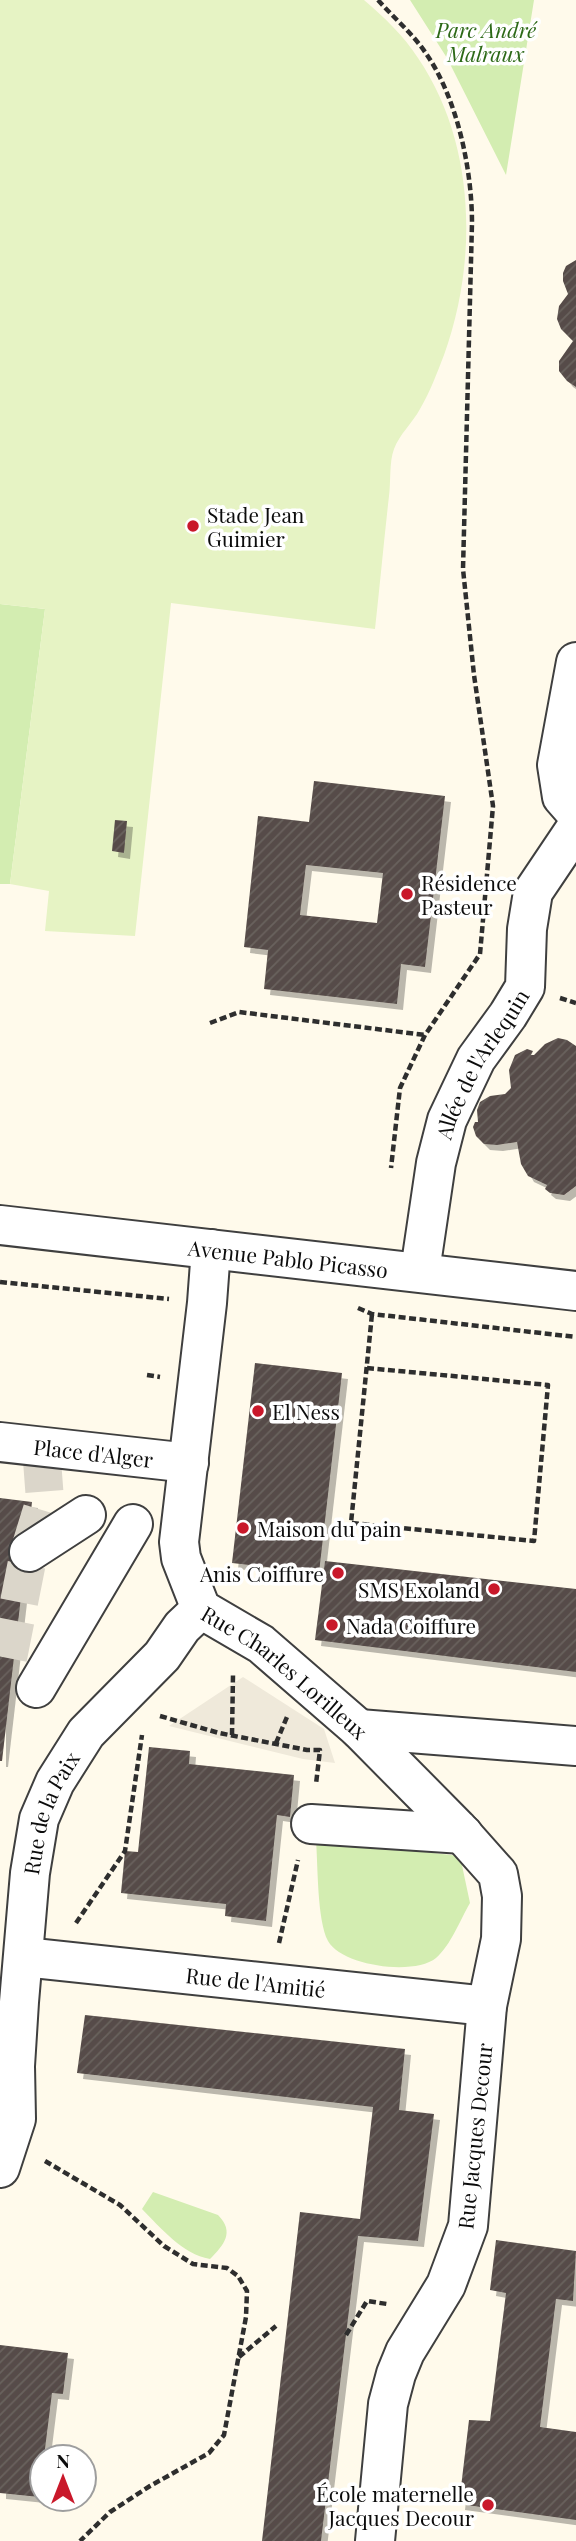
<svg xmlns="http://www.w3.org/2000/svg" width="576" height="2541" font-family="'Playfair Display',serif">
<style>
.park{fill:#d3edb1}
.pitch{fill:#e6f3c4}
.plaza{fill:#efe9da}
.building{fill:url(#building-hatch);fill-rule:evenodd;filter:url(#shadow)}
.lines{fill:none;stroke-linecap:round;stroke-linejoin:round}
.minor-tunnel{stroke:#dbd6ca;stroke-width:38;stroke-dasharray:38 19;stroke-linecap:butt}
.minor-casing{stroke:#3f3f3f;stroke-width:42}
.path{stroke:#2e2e2e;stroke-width:4.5;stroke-dasharray:7 3.5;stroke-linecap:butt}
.minor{stroke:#fff;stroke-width:38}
.poi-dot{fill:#c9182a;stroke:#fff;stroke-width:2.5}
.labels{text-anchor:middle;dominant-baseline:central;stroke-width:7;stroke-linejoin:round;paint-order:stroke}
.park-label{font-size:21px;font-style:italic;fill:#2c6917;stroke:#fff}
.poi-label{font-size:21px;fill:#0c0c0c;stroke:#fff;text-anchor:start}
.street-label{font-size:21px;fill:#0c0c0c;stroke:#fff}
</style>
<defs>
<pattern id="building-hatch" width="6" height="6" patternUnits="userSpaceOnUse" patternTransform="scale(1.75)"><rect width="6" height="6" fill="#564c48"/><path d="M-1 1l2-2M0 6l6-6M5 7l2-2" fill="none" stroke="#69615e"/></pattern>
<filter id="shadow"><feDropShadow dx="6" dy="6" stdDeviation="0" flood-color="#0004"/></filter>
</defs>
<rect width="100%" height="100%" fill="#fffaeb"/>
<g class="park">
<polygon points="410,0 534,0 506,175 447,58"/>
<polygon points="0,604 45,609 10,884 0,884"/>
<path d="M 316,1840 L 460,1856 L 470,1903 C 460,1920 451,1945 436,1958 C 414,1976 342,1966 328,1941 C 317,1920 318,1866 316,1840 Z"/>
<path d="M 153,2192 L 218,2215 C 235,2232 224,2245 210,2259 C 182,2254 161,2228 142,2209 Z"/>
</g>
<path class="pitch" d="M 0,0 L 364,0 C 384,17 404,36 418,58 C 476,143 478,261 444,355 C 437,373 430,392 420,409 C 413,422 399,435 394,449 C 389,462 391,482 389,496 C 384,540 380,584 375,629 L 171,603 L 135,936 L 45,931 L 49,891 L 10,884 L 45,609 L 0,604 Z"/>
<polygon class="plaza" points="243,1677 324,1729 335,1763 303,1759 169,1726"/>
<g class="building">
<polygon points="576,260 576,387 567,381 559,371 559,361 573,341 561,329 557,319 559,306 568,294 563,281 563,273 566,266"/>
<path d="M 314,781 L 445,796 L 425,967 L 401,964 L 397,1004 L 264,989 L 268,950 L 244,947 L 258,816 L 309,822 ZM 306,865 L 383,873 L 377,923 L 300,915 Z"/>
<polygon points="115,820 127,821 124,853 112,851"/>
<polygon points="558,1038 567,1040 576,1046 576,1186 564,1195 550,1193 545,1189 547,1185 528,1176 521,1164 517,1142 497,1145 484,1144 476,1136 473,1127 475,1122 478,1122 477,1110 480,1102 490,1096 505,1094 511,1088 509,1070 515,1055 527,1049 533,1051 531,1055 534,1055 545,1044"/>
<polygon points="255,1363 342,1373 319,1573 232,1563"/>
<polygon points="0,1498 32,1502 2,1761 0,1761"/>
<polygon points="325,1561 576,1589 576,1672 315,1640"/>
<polygon points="149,1747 190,1751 189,1764 294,1775 290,1817 277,1815 266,1921 225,1916 226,1904 121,1893 125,1851 138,1852"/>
<polygon points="85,2015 405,2049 399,2110 434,2114 418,2241 358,2236 321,2541 262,2541 300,2212 360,2219 373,2107 77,2073"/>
<polygon points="496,2240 576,2251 573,2301 556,2299 540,2427 576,2432 576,2520 459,2504 469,2420 490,2421 506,2293 490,2290"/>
<polygon points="0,2345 68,2353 63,2394 52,2393 44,2457 42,2457 39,2497 0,2493"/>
</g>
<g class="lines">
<polyline class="minor-tunnel" points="8,1658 29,1552 45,1500 41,1447"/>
<g class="minor-casing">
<g id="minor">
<polyline points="576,662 557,765 562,797 576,813"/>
<path id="s1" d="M 0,1225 L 576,1291"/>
<path id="s2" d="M 211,1249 L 207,1303 L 179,1542 L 181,1558 L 201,1609 L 261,1644 L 359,1729 L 457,1828 L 498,1874 L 502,1896 L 501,1939 L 487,2006 L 468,2226 L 446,2285 L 405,2352 L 396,2374 L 388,2404 L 375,2541"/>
<path id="s3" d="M 420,1271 L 436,1163 L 447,1120 L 476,1059 L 508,1015 L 525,987 L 527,929 L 533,892 L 576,828"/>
<path id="s4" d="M 0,1442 L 189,1463"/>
<polyline points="29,1552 86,1515"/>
<polyline points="36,1688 133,1524"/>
<polyline points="359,1729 576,1746"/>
<polyline points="311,1824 463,1834"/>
<path id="s5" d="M 24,1957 L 487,2006"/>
<path id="s6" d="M 0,2168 L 16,2119 L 15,2066 L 19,2002 L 30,1873 L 39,1819 L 55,1782 L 86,1733 L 162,1656 L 182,1627 L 201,1609"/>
</g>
</g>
<g class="path">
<path d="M 378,0 C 393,17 412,33 425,52 C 457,97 472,169 472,223 L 463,569 L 474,675 L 493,806 L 480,954 L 425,1035 L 400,1088 L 391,1168"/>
<polyline points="560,998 576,1003"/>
<polyline points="210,1023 239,1012 425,1035"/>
<polyline points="0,1282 169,1299"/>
<polyline points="358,1308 372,1314 576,1337"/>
<polyline points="367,1368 548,1385 534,1541 351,1523 372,1314"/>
<polyline points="147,1375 160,1377"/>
<polyline points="160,1716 219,1733 307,1750 320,1750 316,1784"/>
<polyline points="232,1735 233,1675"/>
<polyline points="276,1743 287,1717"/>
<polyline points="76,1923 125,1851 142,1735"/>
<polyline points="279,1943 298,1860"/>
<polyline points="45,2161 120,2205 164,2246 193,2264 227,2268 238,2276 247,2291 246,2317 224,2435 209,2453 150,2486 110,2512 80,2541"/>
<polyline points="346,2335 367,2301 387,2304"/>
<polyline points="239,2357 276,2326"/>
</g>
<use href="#minor" class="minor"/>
</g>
<g class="poi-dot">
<circle cx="193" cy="526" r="7"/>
<circle cx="407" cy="894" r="7"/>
<circle cx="258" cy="1411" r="7"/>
<circle cx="243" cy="1528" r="7"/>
<circle cx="338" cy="1573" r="7"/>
<circle cx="494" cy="1589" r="7"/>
<circle cx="332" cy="1625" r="7"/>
<circle cx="488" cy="2505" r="7"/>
</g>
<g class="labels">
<g class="park-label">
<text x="486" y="29">Parc André<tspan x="486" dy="24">Malraux</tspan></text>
</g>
<g class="poi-label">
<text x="207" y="514">Stade Jean<tspan x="207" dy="24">Guimier</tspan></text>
<text x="421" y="882">Résidence<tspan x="421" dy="24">Pasteur</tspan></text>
<text x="272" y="1411">El Ness</text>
<text x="257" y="1528">Maison du pain</text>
<text x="324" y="1573" text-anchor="end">Anis Coiffure</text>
<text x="480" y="1589" text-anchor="end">SMS Exoland</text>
<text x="346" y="1625">Nada Coiffure</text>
<text x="474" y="2493" text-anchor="end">École maternelle<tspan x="474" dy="24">Jacques Decour</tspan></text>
</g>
<g class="street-label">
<text stroke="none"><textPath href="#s3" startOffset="219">Allée de l'Arlequin</textPath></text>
<text stroke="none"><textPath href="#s1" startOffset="290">Avenue Pablo Picasso</textPath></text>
<text stroke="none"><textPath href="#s4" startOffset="94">Place d'Alger</textPath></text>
<text stroke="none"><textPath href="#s2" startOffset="471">Rue Charles Lorilleux</textPath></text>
<text stroke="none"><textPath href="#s6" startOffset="362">Rue de la Paix</textPath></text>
<text stroke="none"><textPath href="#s5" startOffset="233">Rue de l'Amitié</textPath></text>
<text transform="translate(474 2136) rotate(-84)">Rue Jacques Decour</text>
</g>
</g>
<g transform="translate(63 2478)"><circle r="33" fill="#ffffff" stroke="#9e9e9e" stroke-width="2"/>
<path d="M0-5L12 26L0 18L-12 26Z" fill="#c9182a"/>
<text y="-10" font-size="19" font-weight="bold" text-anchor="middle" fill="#0c0c0c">N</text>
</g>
</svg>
